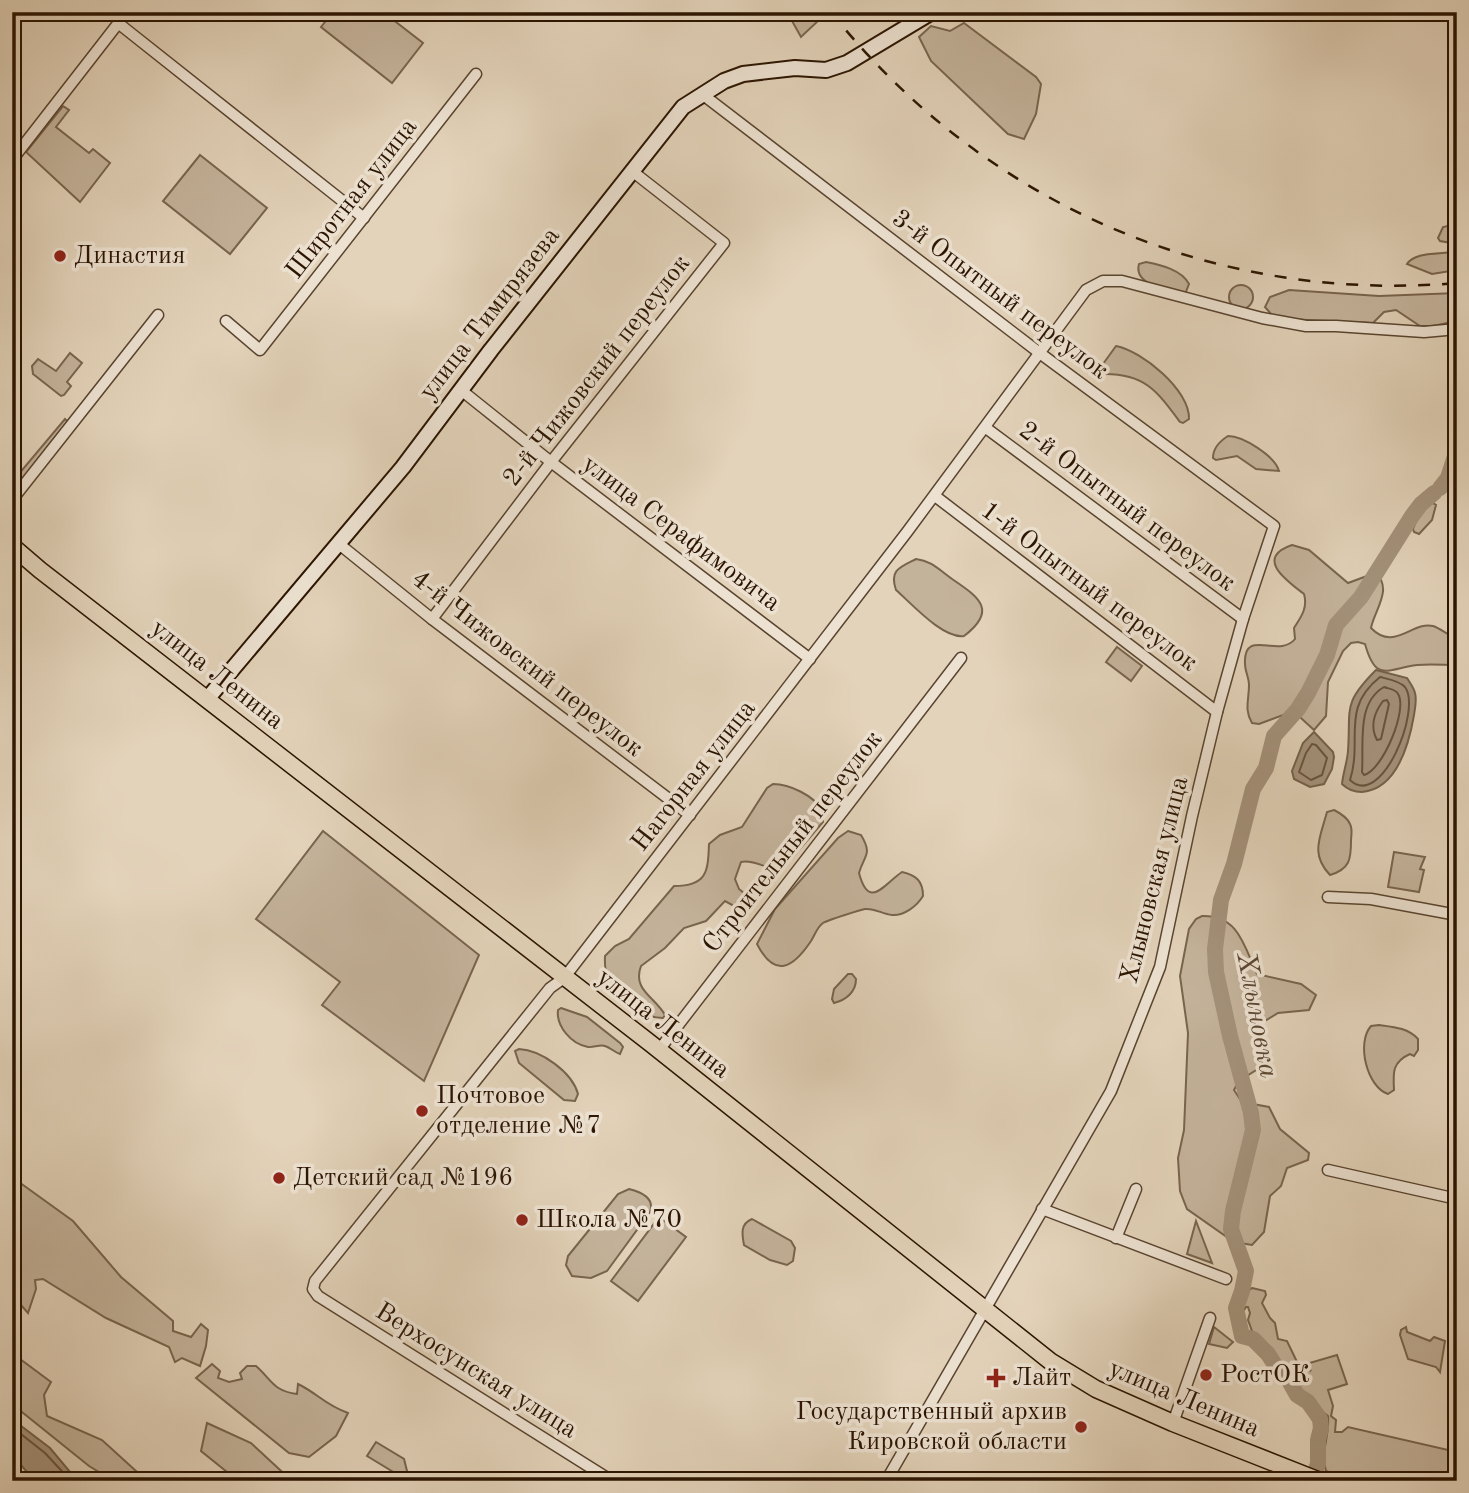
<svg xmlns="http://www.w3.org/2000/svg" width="1469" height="1493" font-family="'Old Standard TT',serif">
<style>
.green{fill:#c4b39b;stroke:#78644e;stroke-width:2}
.water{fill:#a4927b;stroke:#74604a;stroke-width:2}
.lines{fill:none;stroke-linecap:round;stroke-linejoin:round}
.shore{stroke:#68533e;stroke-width:2}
.river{stroke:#a4927b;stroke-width:16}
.minor-casing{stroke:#59442f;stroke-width:13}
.secondary-casing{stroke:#2b1401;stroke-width:18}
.primary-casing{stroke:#2b1401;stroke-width:19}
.minor{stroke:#ede2d2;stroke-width:10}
.secondary{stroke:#ede2d2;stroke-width:14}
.primary{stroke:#e3d3ba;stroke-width:16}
.rail{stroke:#2b1401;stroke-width:2.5;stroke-dasharray:12 12;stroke-linecap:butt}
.poi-dot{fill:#8f2418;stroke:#ede2d2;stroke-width:2.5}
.labels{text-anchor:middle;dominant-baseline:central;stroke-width:7;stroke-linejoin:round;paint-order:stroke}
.street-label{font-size:26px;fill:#2b1401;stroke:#ede2d2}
.poi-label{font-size:26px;fill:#2b1401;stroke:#ede2d2;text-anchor:start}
.water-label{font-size:28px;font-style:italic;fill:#5b4632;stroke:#ede2d2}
</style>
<rect width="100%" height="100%" fill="#e3d3ba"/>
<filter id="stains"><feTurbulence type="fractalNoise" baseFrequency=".00286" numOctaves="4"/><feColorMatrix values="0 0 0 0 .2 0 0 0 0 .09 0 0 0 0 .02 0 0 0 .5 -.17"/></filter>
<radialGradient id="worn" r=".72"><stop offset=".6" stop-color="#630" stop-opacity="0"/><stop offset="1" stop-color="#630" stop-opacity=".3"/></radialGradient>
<g class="green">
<polygon points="333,12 383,12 423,43 392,83 321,27"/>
<polygon points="787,12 812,12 819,20 801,37"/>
<polygon points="964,23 1036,77 1041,84 1036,114 1024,139 1008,134 931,61 919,37 931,26 950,31"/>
<polygon points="63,106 69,110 56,127 89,153 93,149 110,163 80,202 26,152"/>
<polygon points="200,155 267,208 230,254 163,201"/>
<polygon points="1457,224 1457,244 1440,241 1438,238 1443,227"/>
<path d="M 1457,251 L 1457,270 L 1432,274 L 1407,264 C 1415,251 1441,255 1457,251 Z"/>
<path d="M 1146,262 C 1161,265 1182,270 1189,284 L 1185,294 C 1169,289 1133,286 1139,264 Z"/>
<circle cx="1241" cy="297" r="12"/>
<polygon points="1289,290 1379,296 1457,293 1457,321 1433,326 1420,326 1396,310 1384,312 1373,323 1286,319 1272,315 1265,307 1270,297"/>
<path d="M 1116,346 C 1142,351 1190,390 1189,419 L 1183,423 L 1180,422 C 1157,391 1145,374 1105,374 L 1103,371 L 1103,364 Z"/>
<polygon points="70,353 82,363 67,382 71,386 64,395 61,396 33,374 32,366 38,359 56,371"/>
<polygon points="65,419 68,422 12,493 12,482"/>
<path d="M 1228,436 C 1243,436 1275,456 1279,471 L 1256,469 L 1237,456 L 1216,460 L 1213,458 C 1213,448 1220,441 1228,436 Z"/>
<path d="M 1433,503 L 1436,505 L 1432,520 L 1419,534 L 1414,532 L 1413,529 C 1417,519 1421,505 1433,503 Z"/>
<path d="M 1292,545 L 1309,550 L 1348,583 L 1375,573 C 1394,588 1374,611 1371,628 C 1394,652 1412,621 1433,626 C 1440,628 1449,636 1457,639 L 1457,665 C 1444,665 1430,664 1417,665 C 1386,669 1376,683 1365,644 L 1358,642 L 1351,643 L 1343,651 L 1328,682 L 1326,716 L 1314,730 L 1301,718 L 1291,712 L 1259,724 L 1252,723 C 1244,710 1249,700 1249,685 C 1249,678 1245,671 1245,664 C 1243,627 1279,659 1295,639 L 1294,628 C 1301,617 1308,608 1304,594 C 1287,581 1254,558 1292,545 Z"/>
<path d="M 916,559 C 933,561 941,572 955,581 C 980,598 997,611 964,636 C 943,639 912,604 896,590 C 889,570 900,567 916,559 Z"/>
<polygon points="1117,647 1142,666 1131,681 1106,662"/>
<path d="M 773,784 C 790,784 814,796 822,810 L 823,822 L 782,870 C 768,870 754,859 741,862 L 735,879 L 739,889 L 750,898 L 745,912 L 725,901 L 706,921 L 684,928 L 665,948 L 641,966 C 632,990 655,997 665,1015 L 663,1018 C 628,1016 603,991 605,956 L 615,946 L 629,939 L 674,886 C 707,886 708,872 709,844 L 720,835 L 742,827 L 767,788 Z"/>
<path d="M 1334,810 C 1340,813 1347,817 1350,824 C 1353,830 1351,835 1351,841 C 1351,859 1350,869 1330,875 C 1310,854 1320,838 1327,812 Z"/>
<polygon points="323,831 479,955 424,1081 322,1005 340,982 256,919"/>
<path d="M 848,831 L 861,835 C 873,855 864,855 859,873 C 869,911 884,884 902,872 C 916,875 923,881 923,896 C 917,906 904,916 892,915 C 882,914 875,908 865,909 C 860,910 828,920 823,923 C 817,927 815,935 811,941 C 793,968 775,979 757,944 L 775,909 L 838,838 Z"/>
<polygon points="1394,852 1425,857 1420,869 1424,870 1419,892 1388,887"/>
<path d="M 1202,916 C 1239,915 1244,946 1257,974 L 1301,984 L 1316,995 L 1309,1010 L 1278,1013 L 1252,1029 L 1261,1048 L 1261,1067 L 1239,1081 L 1234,1090 L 1242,1102 L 1269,1107 L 1280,1129 L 1309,1153 L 1308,1160 L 1287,1168 L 1281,1186 L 1270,1196 L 1264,1232 L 1252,1245 L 1234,1242 L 1187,1209 L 1180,1191 L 1178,1158 L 1184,1130 L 1188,1033 L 1180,976 L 1189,929 L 1196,919 Z"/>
<path d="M 848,974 L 852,974 L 856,979 C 856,992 846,1000 834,1003 L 832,999 L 834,989 Z"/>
<path d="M 561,1008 L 587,1017 L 620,1043 L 623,1047 L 620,1054 C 614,1052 611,1048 605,1046 C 600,1044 593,1048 588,1047 C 571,1044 556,1026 558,1010 Z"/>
<path d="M 1379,1025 C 1394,1027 1408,1028 1418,1039 L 1418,1050 L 1414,1056 L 1410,1054 C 1392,1062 1393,1073 1394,1090 L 1388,1094 C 1367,1087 1356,1043 1371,1026 Z"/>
<path d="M 519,1049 C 541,1050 572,1072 578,1094 L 575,1101 L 564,1100 L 519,1063 L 515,1051 Z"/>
<polygon points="12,1177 73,1221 121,1277 173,1321 173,1331 191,1337 201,1324 208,1330 206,1346 200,1366 182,1358 175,1362 169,1347 106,1318 43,1279 35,1280 36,1289 28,1313 12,1295"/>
<path d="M 629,1189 C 641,1192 655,1198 650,1212 L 607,1271 L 591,1278 L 572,1276 L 566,1265 L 568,1256 L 618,1194 Z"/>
<polygon points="659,1217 686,1237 638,1301 611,1281"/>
<path d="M 752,1219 L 791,1241 L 795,1248 L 793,1261 L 787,1265 L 770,1260 L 744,1245 C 742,1234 740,1224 752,1219 Z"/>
<polygon points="1196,1221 1212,1263 1187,1254"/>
<path d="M 1252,1288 L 1265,1291 L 1266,1295 L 1262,1303 L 1270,1318 L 1275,1323 L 1278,1339 L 1287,1341 L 1298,1364 L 1311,1371 L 1306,1364 L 1337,1355 L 1347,1384 L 1328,1390 L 1333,1406 L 1331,1416 L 1336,1420 L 1335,1432 L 1342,1432 L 1348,1427 L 1457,1452 L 1457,1481 L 1351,1481 L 1326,1471 C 1320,1451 1330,1436 1328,1416 L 1319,1409 L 1314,1402 L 1297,1390 L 1291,1377 L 1281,1371 L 1269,1351 L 1256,1342 L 1248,1320 L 1250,1313 L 1248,1307 L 1246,1307 L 1242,1313 L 1237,1314 L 1233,1308 L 1234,1301 Z"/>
<polygon points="1214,1327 1233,1342 1227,1348 1209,1344"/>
<polygon points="1406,1327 1407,1332 1430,1341 1434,1337 1445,1341 1440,1372 1436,1367 1408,1359 1400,1335 1401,1330"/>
<polygon points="12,1353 51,1382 44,1395 47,1416 102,1440 147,1481 114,1481 89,1466 12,1404"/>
<path d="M 212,1364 L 220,1371 L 218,1378 L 229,1382 L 242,1379 L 240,1373 L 247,1366 L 256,1366 C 272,1380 273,1391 297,1394 L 298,1384 C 317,1393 325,1405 348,1413 L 336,1436 L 309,1457 L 289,1453 L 196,1378 Z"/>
<polygon points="207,1423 251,1443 292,1481 243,1481 227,1472 201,1451"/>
<polygon points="376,1442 404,1459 408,1475 400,1476 367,1456"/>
</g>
<g class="water">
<path d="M 1376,670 L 1407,678 C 1410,683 1414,688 1415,693 C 1417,700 1415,708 1414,715 C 1409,744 1397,789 1362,792 C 1354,792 1348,790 1342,784 C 1343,773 1347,763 1348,751 C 1351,708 1342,704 1376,670 Z"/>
<polygon points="1314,732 1333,752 1334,757 1332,769 1324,784 1310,787 1294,779 1292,771 1303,743"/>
<polygon points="12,1419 50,1448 70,1472 84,1481 35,1481 12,1455"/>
</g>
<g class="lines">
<g class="shore">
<path d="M 1380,677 C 1388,679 1400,681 1405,687 C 1422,710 1381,810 1350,780 C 1363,739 1340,709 1380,677 Z"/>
<path d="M 1384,687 C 1389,689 1396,689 1398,694 C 1408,709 1383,770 1364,775 L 1362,772 C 1364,744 1356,703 1384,687 Z"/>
<path d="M 1387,700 L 1389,704 L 1381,739 L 1377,740 C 1370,727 1374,713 1383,701 Z"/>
<polygon points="1312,744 1316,745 1327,758 1322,775 1311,780 1299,772 1306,753"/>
<polyline points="12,1427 45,1453 71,1481"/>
</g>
<g class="river">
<polyline points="1440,488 1448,478 1457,450"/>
<polyline points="1312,1481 1318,1464 1318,1440 1321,1428 1320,1419 1308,1402 1297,1395 1288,1379 1280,1373 1268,1354 1253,1339 1242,1336 1236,1308 1242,1291 1246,1271 1231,1229 1233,1211 1253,1130 1251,1113 1230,1036 1216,972 1215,949 1221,900 1234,864 1253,789 1266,768 1274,736 1298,709 1308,693 1327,655 1336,625 1361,597 1412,516 1421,504 1434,493"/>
</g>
<g class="minor-casing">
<g id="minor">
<polyline points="118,23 364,218"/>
<polyline points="702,94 1041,354 1274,526 1243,619 1217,712 1192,816 1160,967 1111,1091 886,1481"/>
<polyline points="12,160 127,12"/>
<polyline points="226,321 260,350 476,74"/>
<polyline points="461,390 551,462 810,659"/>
<polyline points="986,428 1243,619"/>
<polyline points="935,496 1217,712"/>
<polyline points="12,500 158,315"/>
<polyline points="339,544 432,619 690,815"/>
<polyline points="432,619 551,462 724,243 632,171"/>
<polyline points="1328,897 1371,899 1457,915"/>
<polyline points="659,1050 961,658"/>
<polyline points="1328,1170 1457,1199"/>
<polyline points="1042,1209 1226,1279"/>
<polyline points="1116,1238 1136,1189"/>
<polyline points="1173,1423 1210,1318"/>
<polyline points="612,1481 318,1296 313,1289 315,1281 550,988 564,978 907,532 1086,290 1103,281 1122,281 1262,318 1306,326 1336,326 1424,332 1457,329"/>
</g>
</g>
<g class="secondary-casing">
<polyline id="secondary" points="208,698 403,467 491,350 683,107 724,81 743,74 795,68 826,70 847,63 932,12"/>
</g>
<g class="primary-casing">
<polyline id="primary" points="12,546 40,570 650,1043 1050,1361 1096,1389 1173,1423 1320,1481"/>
</g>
<use href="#minor" class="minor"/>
<use href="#secondary" class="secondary"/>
<use href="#primary" class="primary"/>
<path class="rail" d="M 831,12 C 983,203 1213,304 1457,283"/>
</g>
<g class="poi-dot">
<circle cx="60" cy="256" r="7"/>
<circle cx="422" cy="1111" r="7"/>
<circle cx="279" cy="1178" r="7"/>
<circle cx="522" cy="1220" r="7"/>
<circle cx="1206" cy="1375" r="7"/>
<path d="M992.5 1367.5h7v7h7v7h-7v7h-7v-7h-7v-7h7z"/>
<circle cx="1081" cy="1427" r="7"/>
</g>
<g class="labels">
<g class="street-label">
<text transform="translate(352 199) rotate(-52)">Широтная улица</text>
<text transform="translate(1000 295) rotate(37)">3-й Опытный переулок</text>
<text transform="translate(490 314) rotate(-52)">улица Тимирязева</text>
<text transform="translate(597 371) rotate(-52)">2-й Чижовский переулок</text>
<text transform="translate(1127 507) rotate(37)">2-й Опытный переулок</text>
<text transform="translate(681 534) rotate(37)">улица Серафимовича</text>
<text transform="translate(1089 587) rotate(37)">1-й Опытный переулок</text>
<text transform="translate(527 664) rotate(38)">4-й Чижовский переулок</text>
<text transform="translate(217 675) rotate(38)">улица Ленина</text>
<text transform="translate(694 776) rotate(-52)">Нагорная улица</text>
<text transform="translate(793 842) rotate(-52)">Строительный переулок</text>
<text transform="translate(1155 880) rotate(-76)">Хлыновская улица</text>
<text transform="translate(663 1024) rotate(38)">улица Ленина</text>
<text transform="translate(476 1371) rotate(32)">Верхосунская улица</text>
<text transform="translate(1184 1399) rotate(23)">улица Ленина</text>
</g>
<g class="poi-label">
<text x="74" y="256">Династия</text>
<text x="436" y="1096">Почтовое<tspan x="436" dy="30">отделение №7</tspan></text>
<text x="293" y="1178">Детский сад №196</text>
<text x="536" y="1220">Школа №70</text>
<text x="1220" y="1375">РостОК</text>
<text x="1012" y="1378">Лайт</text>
<text x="1067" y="1412" text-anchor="end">Государственный архив<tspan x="1067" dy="30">Кировской области</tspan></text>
</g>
<g class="water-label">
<text transform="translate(1256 1015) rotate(79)">Хлыновка</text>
</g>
</g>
<rect width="1469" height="1493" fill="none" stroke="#e3d3ba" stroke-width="42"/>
<rect x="14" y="14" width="1441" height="1465" fill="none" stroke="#2b1401" stroke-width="3.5"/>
<rect x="21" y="21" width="1427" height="1451" fill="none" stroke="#2b1401" stroke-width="2"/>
<rect width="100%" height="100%" filter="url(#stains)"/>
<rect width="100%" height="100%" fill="url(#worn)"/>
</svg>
